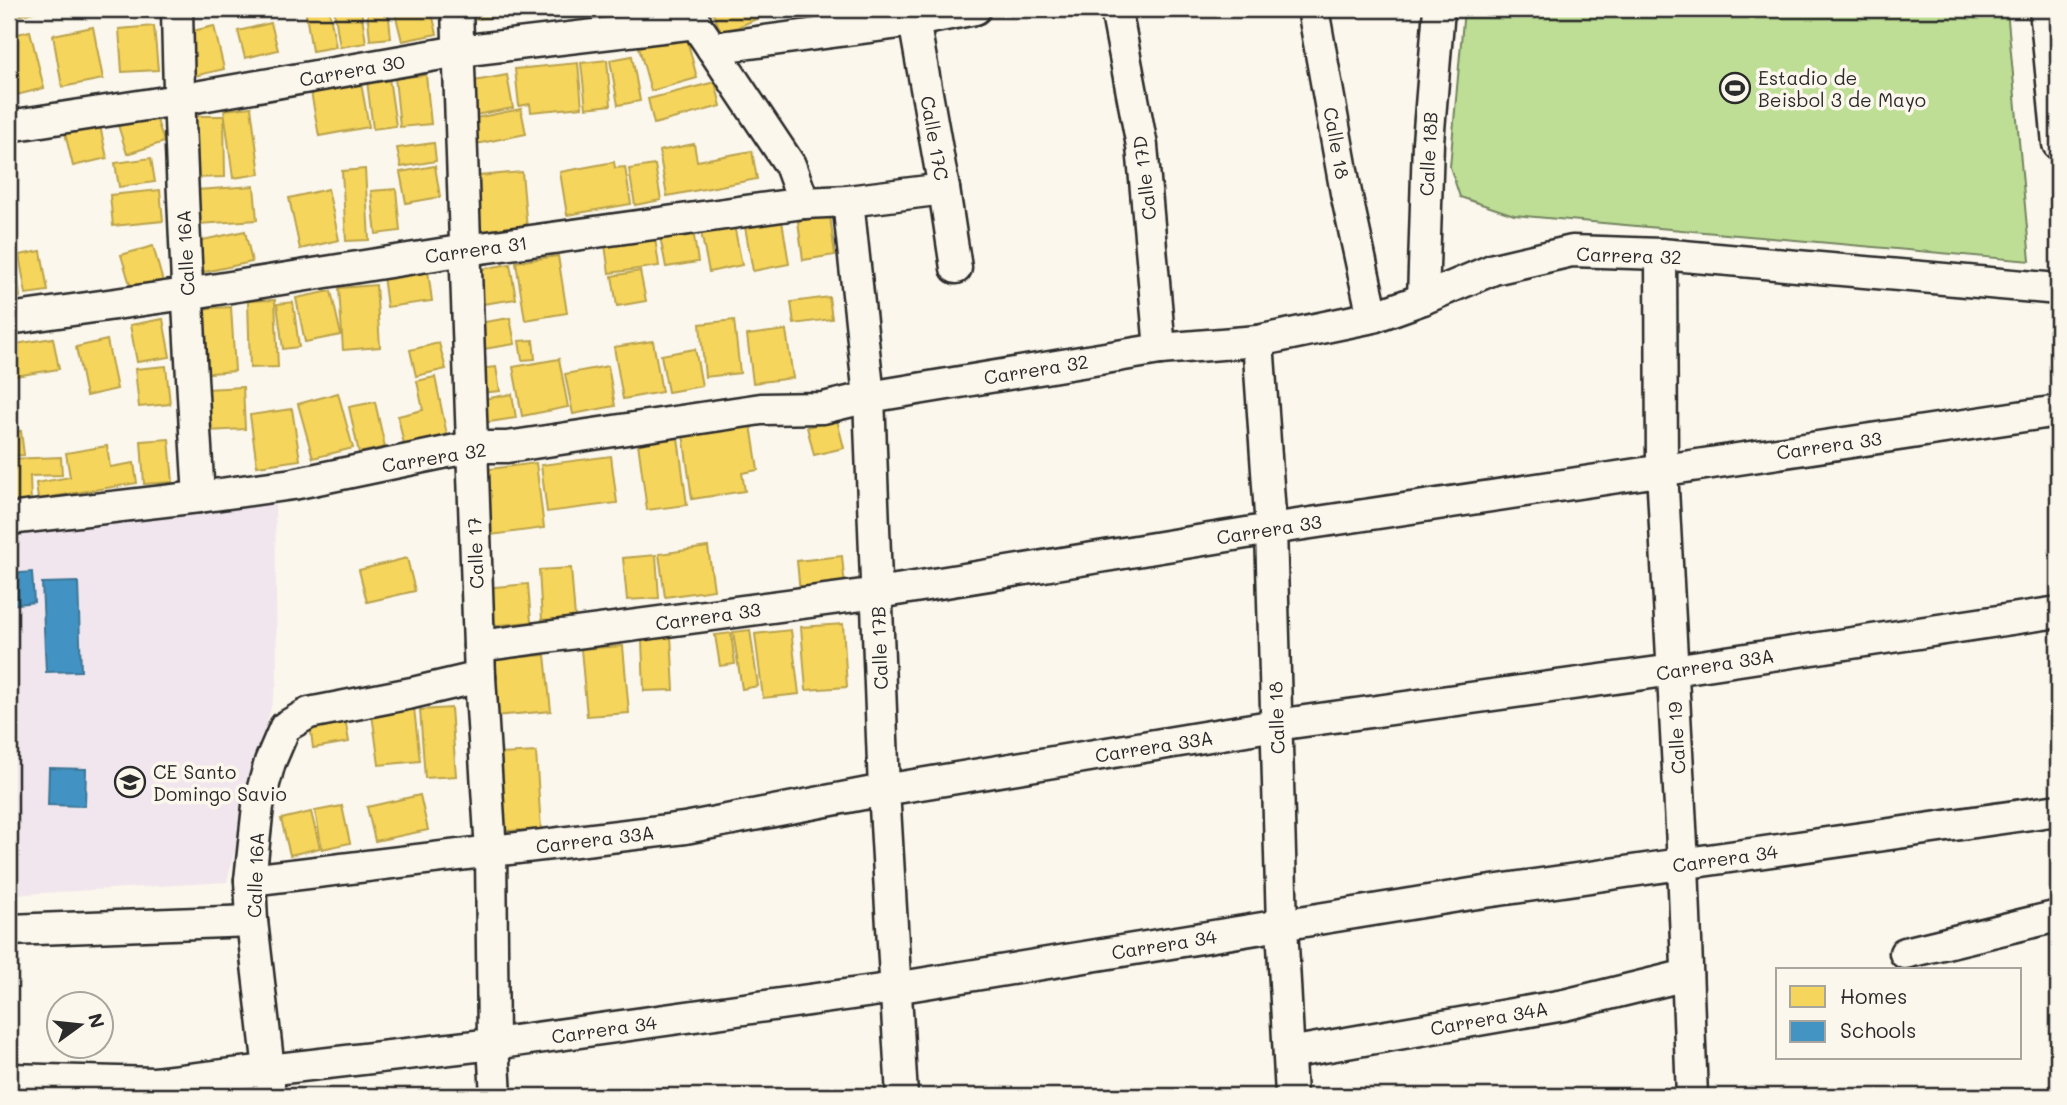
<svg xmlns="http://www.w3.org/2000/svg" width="2067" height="1105" font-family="Mali,sans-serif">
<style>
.built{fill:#f1e6ed}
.green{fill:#bede96;stroke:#748460;stroke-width:2}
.homes{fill:#f6d55c;stroke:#b9a24d;stroke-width:2}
.schools{fill:#4393c3;stroke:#3c7495;stroke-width:2}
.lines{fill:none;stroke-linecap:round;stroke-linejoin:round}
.minor-casing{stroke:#2b2b2b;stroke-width:35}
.minor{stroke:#fbf7ec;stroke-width:30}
.labels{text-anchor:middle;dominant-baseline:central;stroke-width:7;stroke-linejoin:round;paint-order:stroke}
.street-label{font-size:19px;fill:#2b2b2b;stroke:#fbf7ec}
.poi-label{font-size:19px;fill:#2b2b2b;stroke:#fbf7ec;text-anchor:start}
</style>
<rect width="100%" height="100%" fill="#fbf7ec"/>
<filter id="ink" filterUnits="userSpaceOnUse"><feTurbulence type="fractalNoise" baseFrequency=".0143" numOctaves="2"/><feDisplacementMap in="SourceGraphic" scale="14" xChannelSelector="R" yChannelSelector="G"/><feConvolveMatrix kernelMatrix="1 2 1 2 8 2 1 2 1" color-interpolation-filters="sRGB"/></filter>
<g filter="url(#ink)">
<polygon class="built" points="275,490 277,683 227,882 9,895 9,528"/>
<polygon class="green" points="1464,9 2007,9 2030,261 1514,215 1460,197 1450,167"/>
<g class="homes">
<polygon points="16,9 41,9 42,10 17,16"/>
<polygon points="305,9 329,9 336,47 312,51"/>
<polygon points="334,9 361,9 366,43 340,47"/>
<polygon points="367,9 388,9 391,38 370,40"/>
<polygon points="394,9 431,9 437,34 402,41"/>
<polygon points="466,9 495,9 495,17 467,20"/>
<polygon points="711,9 779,9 722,34"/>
<polygon points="271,23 278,50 245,58 238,31"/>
<polygon points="154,26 158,70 122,72 119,29"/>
<polygon points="214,26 224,69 194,76 184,33"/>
<polygon points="93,27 103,79 62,87 53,35"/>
<polygon points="30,31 44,88 9,97 9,36"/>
<polygon points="686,35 697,78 651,91 639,48"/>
<polygon points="632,56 640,101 618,105 610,60"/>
<polygon points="607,60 611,105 586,108 581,63"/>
<polygon points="578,63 582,107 531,112 530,104 519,106 515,69"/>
<polygon points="426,75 431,124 400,127 395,78"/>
<polygon points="507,75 513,108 470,116 463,83"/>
<polygon points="389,78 396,126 373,129 367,81"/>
<polygon points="715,82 721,106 654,124 648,99"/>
<polygon points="361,83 369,127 319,136 311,92"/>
<polygon points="251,107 260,174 233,178 224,110"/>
<polygon points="521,109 526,134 471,145 466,120"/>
<polygon points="155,114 164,142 127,154 118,125"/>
<polygon points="190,116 224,116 225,177 191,178"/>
<polygon points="100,126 107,158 73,166 65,133"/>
<polygon points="434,143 436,161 401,167 397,148"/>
<polygon points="694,144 697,161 752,151 757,179 667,196 659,151"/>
<polygon points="9,151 13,151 16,199 9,200"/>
<polygon points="151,158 155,182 119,187 115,163"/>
<polygon points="614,162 615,168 625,167 631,204 567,215 560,172"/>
<polygon points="655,165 661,200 635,205 629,169"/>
<polygon points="435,166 440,197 406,203 400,172"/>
<polygon points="365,169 369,240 346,241 342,171"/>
<polygon points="522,172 527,229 473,234 468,177"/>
<polygon points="254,186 257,220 199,224 197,190"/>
<polygon points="328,189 339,240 300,249 289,198"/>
<polygon points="396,189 400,231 376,234 371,191"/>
<polygon points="160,190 163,221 113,226 110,195"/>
<polygon points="830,216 835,255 803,260 798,221"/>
<polygon points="782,221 789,264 753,271 745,227"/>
<polygon points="734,225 742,265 709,272 701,232"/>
<polygon points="693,230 698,262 666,267 660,236"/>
<polygon points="245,231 252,262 204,272 198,241"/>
<polygon points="655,238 659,266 609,273 605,245"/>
<polygon points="153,246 163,282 132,291 121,255"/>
<polygon points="41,251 48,291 26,294 19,255"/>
<polygon points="15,252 20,297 9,299 9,253"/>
<polygon points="558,256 567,313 525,320 516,262"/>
<polygon points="510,264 516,299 476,305 470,271"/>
<polygon points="428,271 432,301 387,307 383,276"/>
<polygon points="640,271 646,301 617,306 612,276"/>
<polygon points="376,285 380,347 343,350 339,288"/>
<polygon points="331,291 341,335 305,342 296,298"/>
<polygon points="829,297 832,319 794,324 791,302"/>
<polygon points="275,300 278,367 250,368 248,301"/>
<polygon points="293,302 299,347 283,349 277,304"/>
<polygon points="231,307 235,371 199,374 195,309"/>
<polygon points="510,318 515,344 477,350 472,324"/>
<polygon points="163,319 170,357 137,362 130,325"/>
<polygon points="734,320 740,373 705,377 700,324"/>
<polygon points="786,330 793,378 753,383 747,335"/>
<polygon points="53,338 59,369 9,377 9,345"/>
<polygon points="107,340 117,389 86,396 76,347"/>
<polygon points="533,340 535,359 522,360 519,341"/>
<polygon points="653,341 662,392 623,399 614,347"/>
<polygon points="439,343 446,369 416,376 410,350"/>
<polygon points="695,349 702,386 668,392 661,355"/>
<polygon points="559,359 568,407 522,416 513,367"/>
<polygon points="166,366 170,404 139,407 135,369"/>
<polygon points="608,366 615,406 573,414 565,374"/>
<polygon points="496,367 500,391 480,393 477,369"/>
<polygon points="435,377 447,435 404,445 398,416 423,410 417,381"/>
<polygon points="243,387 245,429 208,431 206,389"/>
<polygon points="338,393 353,448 313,458 298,404"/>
<polygon points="512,394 516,418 482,423 478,400"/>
<polygon points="375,402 385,447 359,453 349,407"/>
<polygon points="292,409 300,460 257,466 250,415"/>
<polygon points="837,420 844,448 814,455 807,427"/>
<polygon points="751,425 758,470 742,473 745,491 692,499 683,434"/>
<polygon points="21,431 24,455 9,456 9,433"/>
<polygon points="678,438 687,505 647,510 638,443"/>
<polygon points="169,439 173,482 144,484 141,441"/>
<polygon points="107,446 110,467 134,463 137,483 38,499 36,483 70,477 66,453"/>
<polygon points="611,456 617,503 547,512 541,465"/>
<polygon points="61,457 62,475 30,476 31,504 9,505 9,459"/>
<polygon points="536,463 544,528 491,535 482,470"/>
<polygon points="708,547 714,590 665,597 659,554"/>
<polygon points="656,555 659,598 627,600 623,558"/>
<polygon points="842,556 845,587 800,592 797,561"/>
<polygon points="407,558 415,591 367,602 359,570"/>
<polygon points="571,568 575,618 542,620 539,570"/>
<polygon points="528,584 531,622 487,626 484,588"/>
<polygon points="843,624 847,687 806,690 801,627"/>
<polygon points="750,630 758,686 742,689 733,632"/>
<polygon points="791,630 799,694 763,698 755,634"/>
<polygon points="731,633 735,664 720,666 715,635"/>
<polygon points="671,635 674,690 644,691 642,640"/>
<polygon points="623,646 629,713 587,716 581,649"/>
<polygon points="545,655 551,711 494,716 488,660"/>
<polygon points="414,708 420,761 379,765 372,714"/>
<polygon points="451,708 456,776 425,778 420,710"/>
<polygon points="345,718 349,742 313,748 310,724"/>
<polygon points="536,752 541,829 505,831 500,754"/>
<polygon points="420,795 428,830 375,841 367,807"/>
<polygon points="342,806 350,843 322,849 315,811"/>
<polygon points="311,812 320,848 290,855 281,819"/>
</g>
<g class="schools">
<polygon points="32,572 34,602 9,605 9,574"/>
<polygon points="78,582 81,671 46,672 42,583"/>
<polygon points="49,768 86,769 85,806 48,805"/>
</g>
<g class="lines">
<g class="minor-casing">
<g id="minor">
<path d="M 177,9 C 180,172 189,334 199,497"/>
<polyline points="457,9 480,677 491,851 493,1044 496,1096"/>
<polyline points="912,9 944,189 956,268"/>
<polyline points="1116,9 1142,146 1160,349"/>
<polyline points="1313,9 1346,193 1373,317"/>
<polyline points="2045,9 2058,144"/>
<polyline points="702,33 790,165 804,203"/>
<polyline points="712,48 915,21 975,9"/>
<polyline points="9,126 178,100 459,51 696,23"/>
<polyline points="848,201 869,397 884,790 902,1096"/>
<polyline points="1661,254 1662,470 1683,864 1692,1096"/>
<polyline points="1423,299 1428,142 1439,9"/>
<polyline points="9,319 186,294 466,250 804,203 848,201 944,189"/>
<polyline points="1258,341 1271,529 1282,926 1291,1096"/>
<polyline points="9,519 199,497 293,484 471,447 507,447 761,409 823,408 869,397 1160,349 1258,341 1373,317 1423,299 1494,269 1572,251 1661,254 2058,289"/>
<polyline points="479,646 878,593 1271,529 2058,411"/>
<polyline points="250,880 685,828 884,790 1276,725 1673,670 2058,612"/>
<polyline points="9,930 252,921"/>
<polyline points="1905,953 2058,916"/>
<polyline points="1289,1053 1564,1005 1687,975"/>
<polyline points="9,1079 155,1083 493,1044 895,988 1471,894 2058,810"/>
<polyline points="269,1096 269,1070 252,921 250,880 258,806 270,762 285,727 309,713 412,693 480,677"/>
</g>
</g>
<use href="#minor" class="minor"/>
</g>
</g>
<defs>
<g id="stadium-ring" transform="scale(1.575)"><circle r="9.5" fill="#fbf7ec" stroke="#2b2b2b" stroke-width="1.5"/><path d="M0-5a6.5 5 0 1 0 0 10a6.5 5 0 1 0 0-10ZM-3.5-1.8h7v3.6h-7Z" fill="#2b2b2b"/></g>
<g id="school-ring" transform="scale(1.575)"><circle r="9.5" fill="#fbf7ec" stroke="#2b2b2b" stroke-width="1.5"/><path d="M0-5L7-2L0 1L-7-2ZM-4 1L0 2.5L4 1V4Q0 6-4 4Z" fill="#2b2b2b"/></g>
</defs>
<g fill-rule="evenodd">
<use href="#stadium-ring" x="1735" y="88"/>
<use href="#school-ring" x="130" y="782"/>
</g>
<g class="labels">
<g class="street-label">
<text transform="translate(352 70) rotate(-10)">Carrera 30</text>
<text transform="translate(935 138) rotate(80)">Calle 17C</text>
<text transform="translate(1337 143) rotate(80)">Calle 18</text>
<text transform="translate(1428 154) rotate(-87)">Calle 18B</text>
<text transform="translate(1144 178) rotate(-97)">Calle 17D</text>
<text transform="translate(476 249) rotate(-8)">Carrera 31</text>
<text transform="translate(185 253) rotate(-93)">Calle 16A</text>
<text transform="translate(1629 255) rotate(2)">Carrera 32</text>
<text transform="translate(1036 369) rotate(-9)">Carrera 32</text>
<text transform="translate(1829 445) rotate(-8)">Carrera 33</text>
<text transform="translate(434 457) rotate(-9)">Carrera 32</text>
<text transform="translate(1269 529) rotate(-9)">Carrera 33</text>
<text transform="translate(475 553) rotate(-92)">Calle 17</text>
<text transform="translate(708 616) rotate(-8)">Carrera 33</text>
<text transform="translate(879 648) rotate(-92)">Calle 17B</text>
<text transform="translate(1715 664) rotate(-9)">Carrera 33A</text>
<text transform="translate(1276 718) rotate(-92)">Calle 18</text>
<text transform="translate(1676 738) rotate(-93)">Calle 19</text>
<text transform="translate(1154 746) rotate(-9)">Carrera 33A</text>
<text transform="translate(595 839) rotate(-7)">Carrera 33A</text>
<text transform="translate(1725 858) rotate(-8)">Carrera 34</text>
<text transform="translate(255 875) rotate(-88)">Calle 16A</text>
<text transform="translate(1164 944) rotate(-9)">Carrera 34</text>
<text transform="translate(1489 1018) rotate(-10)">Carrera 34A</text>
<text transform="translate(604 1029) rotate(-8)">Carrera 34</text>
</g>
<g class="poi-label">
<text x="1758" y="77">Estadio de<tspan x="1758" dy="22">Beisbol 3 de Mayo</tspan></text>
<text x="153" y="771">CE Santo<tspan x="153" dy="22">Domingo Savio</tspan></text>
</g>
</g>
<rect width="2067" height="1105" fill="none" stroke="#fbf7ec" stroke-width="35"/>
<rect x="18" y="18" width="2032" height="1070" fill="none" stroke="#2b2b2b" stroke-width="2.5" filter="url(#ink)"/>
<rect x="1776" y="968" width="245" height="91" fill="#fbf7ec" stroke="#a8a59f" stroke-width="2"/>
<rect x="1790" y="986" width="35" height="21" fill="#f6d55c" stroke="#a8a59f" stroke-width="2"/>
<text x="1840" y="1004" font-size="21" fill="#2b2b2b">Homes</text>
<rect x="1790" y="1021" width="35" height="21" fill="#4393c3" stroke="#a8a59f" stroke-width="2"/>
<text x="1840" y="1038" font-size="21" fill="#2b2b2b">Schools</text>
<g transform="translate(80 1025) rotate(75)"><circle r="33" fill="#fbf7ec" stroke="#a8a59f" stroke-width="2"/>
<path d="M0-5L12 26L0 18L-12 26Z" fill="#2b2b2b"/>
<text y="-10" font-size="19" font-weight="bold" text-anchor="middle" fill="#2b2b2b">N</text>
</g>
</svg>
